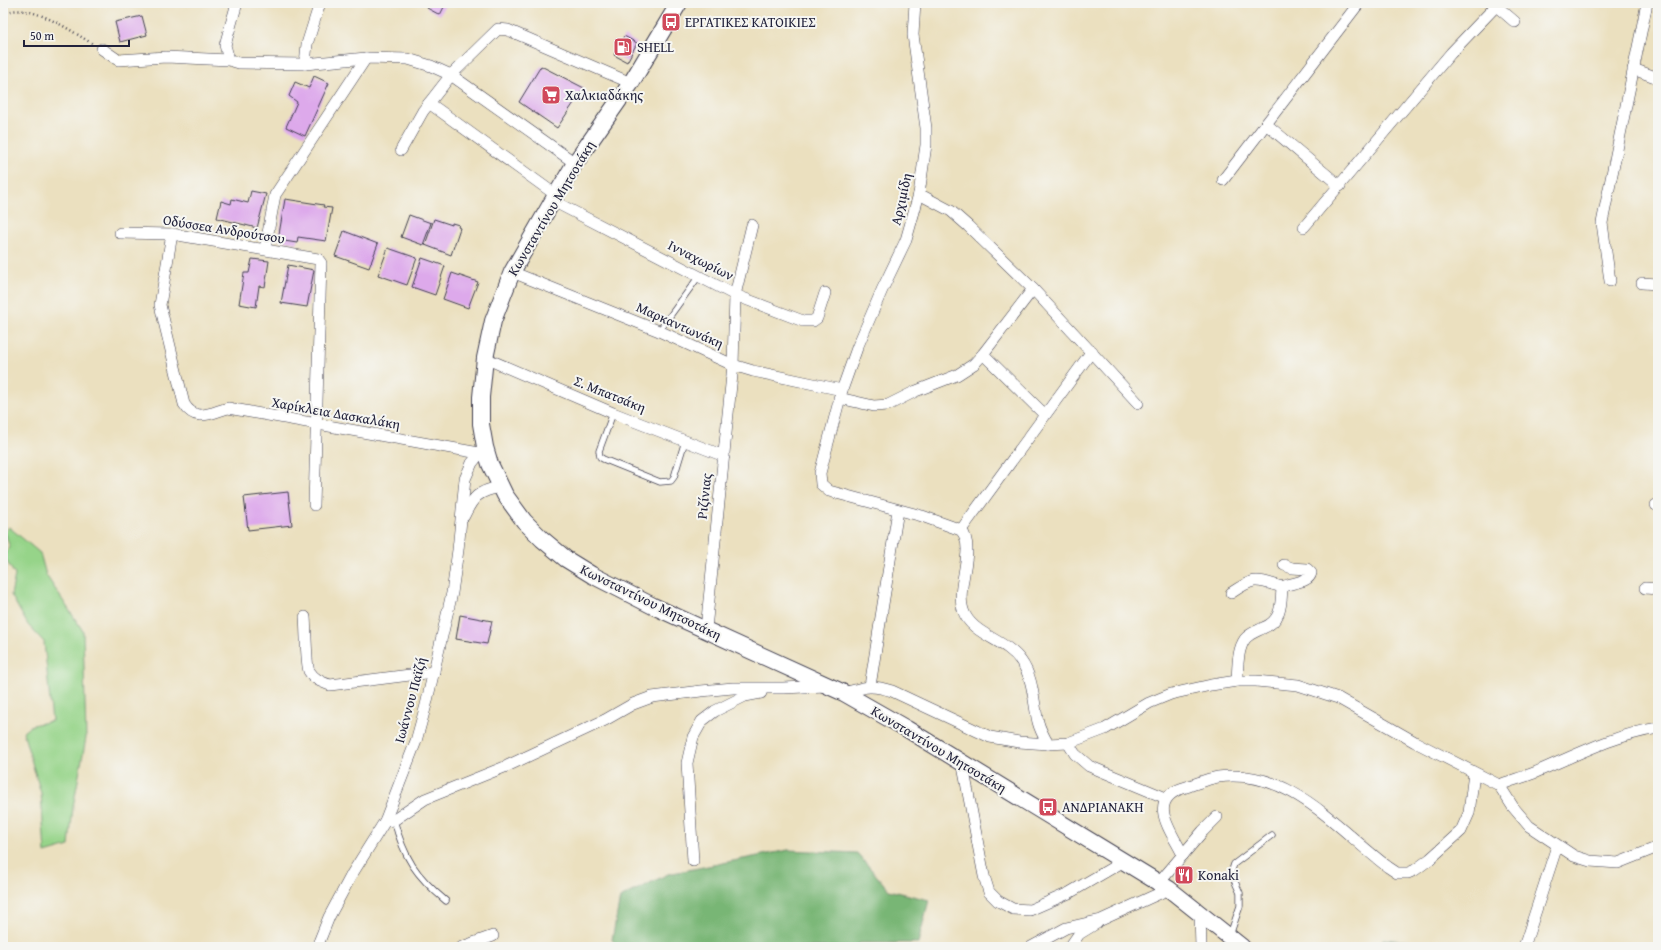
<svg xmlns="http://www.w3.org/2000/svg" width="1661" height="950" font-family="'Gentium Book Plus',serif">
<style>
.green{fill:#96d489;stroke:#5c7b62}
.forest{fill:#78b675;stroke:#4d6c58}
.building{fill:#dda9eb}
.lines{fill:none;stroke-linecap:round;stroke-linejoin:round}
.lane-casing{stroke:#403e4f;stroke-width:7}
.street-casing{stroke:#403e4f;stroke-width:12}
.secondary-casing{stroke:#403e4f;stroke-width:18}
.path{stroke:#403e4f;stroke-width:2.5;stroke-dasharray:1 3;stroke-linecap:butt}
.lane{stroke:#fff;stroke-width:5.5}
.street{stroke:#fff;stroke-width:11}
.secondary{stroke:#fff;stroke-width:16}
.labels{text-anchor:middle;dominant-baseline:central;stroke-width:4;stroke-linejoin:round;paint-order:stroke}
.poi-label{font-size:14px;fill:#22223b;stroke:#f6f6f2;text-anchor:start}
.street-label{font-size:14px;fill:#22223b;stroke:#f6f6f2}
</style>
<rect width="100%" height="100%" fill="#f6f6f2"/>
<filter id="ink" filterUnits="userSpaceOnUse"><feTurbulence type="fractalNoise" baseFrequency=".025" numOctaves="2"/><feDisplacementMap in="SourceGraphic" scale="8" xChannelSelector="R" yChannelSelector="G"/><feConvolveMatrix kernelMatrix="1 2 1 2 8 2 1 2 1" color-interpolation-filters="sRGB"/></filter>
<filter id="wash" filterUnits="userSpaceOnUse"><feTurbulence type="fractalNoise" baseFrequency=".012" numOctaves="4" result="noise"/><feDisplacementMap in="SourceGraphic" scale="16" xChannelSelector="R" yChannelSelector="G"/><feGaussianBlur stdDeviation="0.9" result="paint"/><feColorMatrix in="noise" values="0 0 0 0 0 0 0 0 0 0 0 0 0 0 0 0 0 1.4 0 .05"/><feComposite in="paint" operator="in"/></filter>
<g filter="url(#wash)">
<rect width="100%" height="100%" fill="#ebe0bf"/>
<polygon class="green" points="9,527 40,553 46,575 83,631 86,738 73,807 69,846 45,853 41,793 23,732 32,725 52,721 44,642 28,625 11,595 15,575 3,555 10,548 5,532"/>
<g class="forest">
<polygon points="788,850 857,853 889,890 929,900 918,943 859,943 859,947 619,947 612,940 620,898 668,874"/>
<polygon points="1383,939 1469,947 1379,947"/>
</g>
<g id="blocks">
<g class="building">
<polygon points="429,3 446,3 440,15 427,8"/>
<polygon points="142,16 147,35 120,42 115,22"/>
<polygon points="624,36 637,43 627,62 614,55"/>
<polygon points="541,66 584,88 557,128 519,102"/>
<polygon points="314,76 329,83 305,136 286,127 297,102 289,96 295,82 309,88"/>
<polygon points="251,191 266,194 257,228 217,218 221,201 231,204 232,199 248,203"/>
<polygon points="285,199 324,205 323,207 332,208 326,241 298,237 297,243 278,240"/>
<polygon points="409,215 431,223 423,245 401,237"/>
<polygon points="434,219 452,225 452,223 459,225 458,227 460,228 451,255 425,245"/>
<polygon points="344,231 378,244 369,268 335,256"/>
<polygon points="388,248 417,258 407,285 378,275"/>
<polygon points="422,258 445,266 435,295 412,287"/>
<polygon points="252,259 269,261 265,287 259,286 256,307 239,304 244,273 249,273"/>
<polygon points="288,265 314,270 307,307 281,303"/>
<polygon points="452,273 478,282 468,308 443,299"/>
<polygon points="288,492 292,525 248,530 244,497"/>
<polygon points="460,615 492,621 487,644 456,639"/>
</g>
</g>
</g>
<g filter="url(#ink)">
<use href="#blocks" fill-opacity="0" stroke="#403e4f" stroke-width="1"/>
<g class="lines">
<g class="lane-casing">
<g id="lane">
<polyline points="659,331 699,276"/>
<polyline points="613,413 599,451 600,457 603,459 660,482 671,481 674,477 685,441"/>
<path d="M 394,820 C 404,858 416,876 446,901"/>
<polyline points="1230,935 1240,906 1240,893 1231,873 1234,864 1272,835"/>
</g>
</g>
<g class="street-casing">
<g id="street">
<path d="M 915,3 L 913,35 L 926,128 L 926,145 L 919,194 L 906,240 L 882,290 L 857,348 L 842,390 L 820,473 L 821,484 L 829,491 L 922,516 L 961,530 C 977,548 955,587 963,610 C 971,635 1006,639 1021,661 C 1034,679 1033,701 1038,722 C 1040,730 1044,737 1048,744"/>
<polyline points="1493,3 1515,22"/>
<polyline points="102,49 118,60 166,57 229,60 239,63 305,64 366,58 408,59 431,66 451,75 575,163"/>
<polyline points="229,60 225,45 237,3"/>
<polyline points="305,64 307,44 320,3"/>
<polyline points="1633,69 1658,78"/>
<polyline points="429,103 556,195"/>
<polyline points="401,150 423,111 451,75 498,29 508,30 631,83"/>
<polyline points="1223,180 1266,124"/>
<polyline points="1340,186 1266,124 1359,3"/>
<polyline points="919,194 951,211 968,226 1033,289 1138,403"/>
<polyline points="553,201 735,295 803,321 813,321 817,318 825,293"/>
<polyline points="1304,227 1451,53 1497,5"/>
<polyline points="120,233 172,234 318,259 321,263 314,505"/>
<path d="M 172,234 L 160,305 L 184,404 C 196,423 210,413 228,408 L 479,453"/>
<polyline points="265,249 275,195 366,58"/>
<polyline points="512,272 659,331 733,365 753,371 842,390"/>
<polyline points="1610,281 1602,223 1647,3"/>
<polyline points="1642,283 1658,284"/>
<polyline points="983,354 1045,415"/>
<polyline points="485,358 613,413 724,456"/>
<polyline points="839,398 874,406 888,405 916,391 957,375 974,364 983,354 1033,289"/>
<polyline points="1656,505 1658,505"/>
<path d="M 464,516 C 473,497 478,491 500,487"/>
<polyline points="961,530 1092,351"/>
<polyline points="1645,588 1658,589"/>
<path d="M 1231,593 C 1255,577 1255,579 1282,587"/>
<path d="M 305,617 C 306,626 306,665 309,671 C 314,679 321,682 330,685 L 434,672"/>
<polyline points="706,629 733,365 735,295 752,225"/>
<path d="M 1237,681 C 1238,668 1237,650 1245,639 C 1250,633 1257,631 1263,628 C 1282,621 1281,604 1282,587 C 1292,582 1309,583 1311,573 L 1307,569 L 1292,568 L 1284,565"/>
<polyline points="870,686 898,510"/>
<path d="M 844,693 C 865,687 870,684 892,691 L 990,737 L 1019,742 L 1048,744 L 1068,743 L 1105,729 L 1149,703 L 1171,694 L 1211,685 L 1237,681 L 1256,681 L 1298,685 L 1338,698 L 1415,742 L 1499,785 L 1513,807 L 1529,826 L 1574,856 L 1590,861 L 1618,863 L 1658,847"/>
<polyline points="1068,743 1075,754 1089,766 1166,798"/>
<polyline points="962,761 984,876 989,892 998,901 1013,909 1030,910 1069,893 1124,861"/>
<path d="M 1499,785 C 1510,781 1523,777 1534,773 C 1574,756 1614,735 1658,728"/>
<polyline points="385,821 394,820 425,799 507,766 605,720 633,704 652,697 701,691 733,688 783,688 826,686"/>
<path d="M 1183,855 C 1172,832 1145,800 1183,788 C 1194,785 1206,779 1218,777 C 1290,767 1337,829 1388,867 L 1397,873 L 1408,873 L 1415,870 L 1430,859 L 1461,831 L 1469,813 L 1474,773"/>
<polyline points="693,861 687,763 693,737 702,721 715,711 745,696 761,693"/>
<polyline points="1159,883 1203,831 1217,817"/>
<polyline points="1200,915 1201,947"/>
<polyline points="317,947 329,917 352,874 385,821 416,741 426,705 452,593 458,550 465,479 472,463 485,447"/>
<polyline points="462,947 493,936"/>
<polyline points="1031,947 1066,928 1101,920 1169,889"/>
<polyline points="1070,947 1079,934 1097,923"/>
<polyline points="1524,947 1557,846"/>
</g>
</g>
<g class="secondary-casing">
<polyline id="secondary" points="679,3 631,83 575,163 556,195 512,272 493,321 485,358 481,397 481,424 485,447 490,464 505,495 524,521 542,539 566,559 592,575 653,606 844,693 907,729 1169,889 1242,947"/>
</g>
<path class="path" d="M 3,14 C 28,0 71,31 93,44"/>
<use href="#lane" class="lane"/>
<use href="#street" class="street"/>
<use href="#secondary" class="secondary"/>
</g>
</g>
<defs>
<g id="bus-square" transform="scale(1)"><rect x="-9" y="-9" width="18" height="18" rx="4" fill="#d1495b" stroke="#f6f6f2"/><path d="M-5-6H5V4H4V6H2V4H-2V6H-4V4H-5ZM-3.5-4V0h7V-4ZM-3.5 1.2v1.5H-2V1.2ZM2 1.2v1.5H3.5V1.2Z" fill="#fff"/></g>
<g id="fuel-square" transform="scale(1)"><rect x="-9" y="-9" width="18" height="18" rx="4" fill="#d1495b" stroke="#f6f6f2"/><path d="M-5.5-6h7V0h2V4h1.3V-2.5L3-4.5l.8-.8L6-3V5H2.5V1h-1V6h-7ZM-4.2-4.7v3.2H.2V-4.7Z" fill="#fff"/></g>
<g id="supermarket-square" transform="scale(1)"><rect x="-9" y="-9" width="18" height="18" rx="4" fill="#d1495b" stroke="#f6f6f2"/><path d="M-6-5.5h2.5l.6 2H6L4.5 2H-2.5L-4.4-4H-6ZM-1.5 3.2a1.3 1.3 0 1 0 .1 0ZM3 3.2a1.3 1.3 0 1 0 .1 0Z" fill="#fff"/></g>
<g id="restaurant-square" transform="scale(1)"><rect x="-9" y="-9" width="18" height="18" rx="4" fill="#d1495b" stroke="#f6f6f2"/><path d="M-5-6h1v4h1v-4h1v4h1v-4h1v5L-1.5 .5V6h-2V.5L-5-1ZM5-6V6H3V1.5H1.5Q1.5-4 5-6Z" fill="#fff"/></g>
</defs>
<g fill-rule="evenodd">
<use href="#bus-square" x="671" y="22"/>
<use href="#fuel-square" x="623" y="47"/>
<use href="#supermarket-square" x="551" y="95"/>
<use href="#bus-square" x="1048" y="807"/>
<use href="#restaurant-square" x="1184" y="875"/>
</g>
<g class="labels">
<g class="poi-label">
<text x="685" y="22">ΕΡΓΑΤΙΚΕΣ ΚΑΤΟΙΚΙΕΣ</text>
<text x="637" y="47">SHELL</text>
<text x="565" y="95">Χαλκιαδάκης</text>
<text x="1062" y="807">ΑΝΔΡΙΑΝΑΚΗ</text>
<text x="1198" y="875">Konaki</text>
</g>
<g class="street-label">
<text transform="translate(901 199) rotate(-77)">Αρχιμίδη</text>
<text transform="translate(551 208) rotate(-59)">Κωνσταντίνου Μητσοτάκη</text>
<text transform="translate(224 229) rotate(9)">Οδύσσεα Ανδρούτσου</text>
<text transform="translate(701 260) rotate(27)">Ινναχωρίων</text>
<text transform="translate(680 325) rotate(24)">Μαρκαντωνάκη</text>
<text transform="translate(610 394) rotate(22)">Σ. Μπατσάκη</text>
<text transform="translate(336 413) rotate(10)">Χαρίκλεια Δασκαλάκη</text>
<text transform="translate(704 496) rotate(-84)">Ριζίνιας</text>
<text transform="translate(651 602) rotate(26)">Κωνσταντίνου Μητσοτάκη</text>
<text transform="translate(410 700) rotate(-75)">Ιωάννου Παϊζή</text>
<text transform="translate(939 749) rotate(31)">Κωνσταντίνου Μητσοτάκη</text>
</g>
</g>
<rect width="1661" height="950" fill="none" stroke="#f6f6f2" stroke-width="16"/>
<path d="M24 40v6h105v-6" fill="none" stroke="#22223b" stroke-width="2"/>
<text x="30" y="40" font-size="12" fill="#22223b" stroke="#f6f6f2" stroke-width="3" paint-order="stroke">50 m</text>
</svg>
